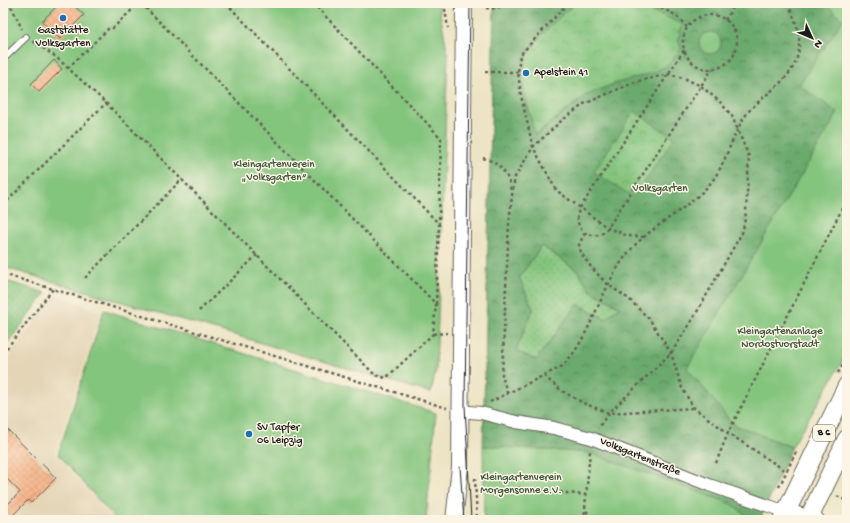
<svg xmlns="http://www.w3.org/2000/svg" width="850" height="523" font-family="'Gochi Hand',sans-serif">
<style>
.built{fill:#e4d5b7}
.grass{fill:url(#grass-dots);stroke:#50704d}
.forest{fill:url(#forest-crowns);stroke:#446344;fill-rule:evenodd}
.park{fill:url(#park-crowns);stroke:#50704d}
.garden{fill:#84c57e;stroke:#50704d}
.building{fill:url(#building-cross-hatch)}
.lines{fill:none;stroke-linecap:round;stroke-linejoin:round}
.service-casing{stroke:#656257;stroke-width:8}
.minor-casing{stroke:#656257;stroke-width:14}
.secondary-casing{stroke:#656257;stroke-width:18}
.primary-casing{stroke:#656257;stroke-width:20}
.path{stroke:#656257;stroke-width:2.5;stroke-dasharray:3 3;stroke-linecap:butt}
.service{stroke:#fff;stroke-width:6}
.minor{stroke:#fff;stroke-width:12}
.secondary{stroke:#fff;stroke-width:16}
.primary{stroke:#fff;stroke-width:18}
.tram{stroke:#1c1c1c;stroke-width:1}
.poi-dot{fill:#1f6fb2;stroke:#fcf5e5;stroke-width:1.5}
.labels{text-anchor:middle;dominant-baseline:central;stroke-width:3;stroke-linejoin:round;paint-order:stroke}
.shield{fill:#fcf5e5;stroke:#5f5d58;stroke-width:1}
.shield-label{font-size:10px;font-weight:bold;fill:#1c1c1c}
.poi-label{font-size:11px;fill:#1c1c1c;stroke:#fcf5e5;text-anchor:start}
.park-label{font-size:11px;fill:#40573e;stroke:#fcf5e5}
.street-label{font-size:11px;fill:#1c1c1c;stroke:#fcf5e5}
</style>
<defs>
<pattern id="grass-dots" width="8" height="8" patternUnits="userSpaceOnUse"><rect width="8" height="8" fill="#84c57e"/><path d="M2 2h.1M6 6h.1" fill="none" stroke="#71a96c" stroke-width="1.8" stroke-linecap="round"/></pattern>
<pattern id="forest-crowns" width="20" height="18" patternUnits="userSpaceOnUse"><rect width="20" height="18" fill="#6baa6d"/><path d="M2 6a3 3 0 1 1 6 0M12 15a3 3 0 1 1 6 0" fill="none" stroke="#578a59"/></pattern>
<pattern id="park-crowns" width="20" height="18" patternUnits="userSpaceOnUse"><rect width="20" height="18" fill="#84c57e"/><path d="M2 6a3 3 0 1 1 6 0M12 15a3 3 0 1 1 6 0" fill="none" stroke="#71a96c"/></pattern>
<pattern id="building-cross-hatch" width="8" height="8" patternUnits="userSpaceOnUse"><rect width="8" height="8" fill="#f5b287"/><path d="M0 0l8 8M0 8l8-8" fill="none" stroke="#d19874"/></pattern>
</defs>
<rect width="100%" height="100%" fill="#fcf5e5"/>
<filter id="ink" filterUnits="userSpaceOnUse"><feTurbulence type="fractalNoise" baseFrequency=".025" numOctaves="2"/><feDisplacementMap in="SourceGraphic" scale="8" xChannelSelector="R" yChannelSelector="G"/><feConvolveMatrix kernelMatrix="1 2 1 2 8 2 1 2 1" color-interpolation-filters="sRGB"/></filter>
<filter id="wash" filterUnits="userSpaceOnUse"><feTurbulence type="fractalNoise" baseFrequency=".012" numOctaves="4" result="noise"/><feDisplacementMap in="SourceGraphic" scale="16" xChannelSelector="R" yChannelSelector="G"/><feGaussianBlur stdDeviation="0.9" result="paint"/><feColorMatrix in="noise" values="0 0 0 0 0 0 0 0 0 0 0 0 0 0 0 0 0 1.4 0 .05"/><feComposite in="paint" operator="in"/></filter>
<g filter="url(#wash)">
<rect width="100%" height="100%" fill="#ede4c5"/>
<polygon class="built" points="55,295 101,312 55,453 113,520 3,520 3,364"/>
<g class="grass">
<polygon points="542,246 578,271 591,291 620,307 606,319 578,304 536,360 516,351 533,309 519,277"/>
<polygon points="3,280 46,293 3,349"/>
</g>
<path class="forest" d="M 494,3 L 575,3 C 563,15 530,44 525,59 C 519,79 529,114 536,135 L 585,96 L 613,84 L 678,39 L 682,24 L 635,3 L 826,3 L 843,20 L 800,85 L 838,113 L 687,368 L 733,424 L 792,447 L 760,520 L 752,520 L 732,504 L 590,453 L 483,446 ZM 542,246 L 578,271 L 591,291 L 620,307 L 605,319 L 578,304 L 536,360 L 516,351 L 533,309 L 519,277 Z"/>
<g class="park">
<path d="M 575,3 L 635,3 L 682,24 L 678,39 L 681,49 L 669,64 L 655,72 L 613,84 L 585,96 L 535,135 C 532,119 521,86 522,71 C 525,46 557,20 575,3 Z"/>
<polygon points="634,111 674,138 634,197 594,172"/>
</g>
<g class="garden">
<polygon points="3,3 438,3 448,54 436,369 431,393 3,267"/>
<polygon points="826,3 847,3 847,354 792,447 733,424 687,368 838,113 799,85 843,20"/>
<circle cx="710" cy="43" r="11"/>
<polygon points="104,310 436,413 426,520 116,520 58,454"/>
<polygon points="483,446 590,453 732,504 752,520 484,520"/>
</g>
<g id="blocks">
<g class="building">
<polygon points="60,3 71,3 84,15 60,39 42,21"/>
<polygon points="54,60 62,69 39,92 31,84"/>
<polygon points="3,425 56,478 31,503 28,500 11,517 14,520 3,520 3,509 20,492 3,475"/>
</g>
</g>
</g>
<g filter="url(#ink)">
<use href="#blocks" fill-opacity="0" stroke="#656257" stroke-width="1"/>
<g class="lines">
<g class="service-casing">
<polyline id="service" points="3,59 26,37"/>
</g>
<g class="minor-casing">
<polyline id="minor" points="459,411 481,413 516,422 554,428 591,438 709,485 786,512"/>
</g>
<g class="secondary-casing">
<g id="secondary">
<polyline points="786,512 816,520"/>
<polyline points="454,520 460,467 464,3"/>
</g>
</g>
<g class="primary-casing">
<g id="primary">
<polyline points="782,520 847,386"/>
<polyline points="808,520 847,439"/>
</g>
</g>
<g class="path">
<polyline points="6,3 12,8 22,29"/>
<polyline points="226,3 439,224 436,304"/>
<polyline points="313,3 441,138 439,223"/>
<polyline points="444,3 448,28"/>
<polyline points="568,3 520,55 518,72 521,96 533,147 556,190 608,228 628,236 645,237"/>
<path d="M 650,3 C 664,10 680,14 687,28"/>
<polyline points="486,8 491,9 515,3"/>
<circle cx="710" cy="42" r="27"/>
<polyline points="725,20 736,3"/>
<polyline points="843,26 847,25"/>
<polyline points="33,41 56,57 106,103 375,375 386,378 433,334 436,304 141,3"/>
<path d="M 684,50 L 580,208 C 575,218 577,226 585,233 L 595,236 L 605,232 L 712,69"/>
<polyline points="68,68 108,29 112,29 139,3"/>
<polyline points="485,72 518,72"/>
<path d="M 483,158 C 501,163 509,175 511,192"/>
<polyline points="3,205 106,103"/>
<polyline points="585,233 579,244 581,253 591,267 607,284 629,299 650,320 671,353 682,388 694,408 728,433 786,471"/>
<polyline points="3,274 447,408"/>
<polyline points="85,278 182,179"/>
<polyline points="199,311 257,255"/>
<polyline points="433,334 448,333"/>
<polyline points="3,353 53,289"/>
<polyline points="838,373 847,358"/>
<polyline points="544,376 562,391 583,403 609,413 694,408"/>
<polyline points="507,393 502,375 509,223 512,195 515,177 533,147 560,122 584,104 635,82 669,74 686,79 701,86 720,102 732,116 749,157 746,212 743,231 690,324 671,353 609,413 598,428"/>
<path d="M 490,402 L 561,367 C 591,340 600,287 628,253 C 650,226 686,211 709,185 C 728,163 731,133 749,111 C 760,99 774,90 785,78 C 806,56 801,27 787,3"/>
<polyline points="716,463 728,433 847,199"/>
<polyline points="475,478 477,520"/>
<polyline points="779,487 796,452"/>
<polyline points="518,488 586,495"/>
<polyline points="837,496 847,501"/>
<polyline points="586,511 595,520"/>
<polyline points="584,520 590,451"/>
</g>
<use href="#service" class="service"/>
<use href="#minor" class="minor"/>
<use href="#secondary" class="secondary"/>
<use href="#primary" class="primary"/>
<g class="tram">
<polyline points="470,3 465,405 471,520"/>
<polyline points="460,467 464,520"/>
</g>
</g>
</g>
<g class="poi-dot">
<circle cx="63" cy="18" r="4"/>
<circle cx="526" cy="73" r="4"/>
<circle cx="249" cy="434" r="4"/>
</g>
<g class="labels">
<rect class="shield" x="813" y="425" width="22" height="16" rx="3"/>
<g class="shield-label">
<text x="824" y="433">B 6</text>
</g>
<g class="poi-label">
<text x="63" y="31" text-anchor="middle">Gaststätte<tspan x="63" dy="13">Volksgarten</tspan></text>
<text x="534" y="73">Apelstein 41</text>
<text x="257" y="428">SV Tapfer<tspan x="257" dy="13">06 Leipzig</tspan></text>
</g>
<g class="park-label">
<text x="274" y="165">Kleingartenverein<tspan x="274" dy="13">„Volksgarten“</tspan></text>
<text x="660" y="189">Volksgarten</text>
<text x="780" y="332">Kleingartenanlage<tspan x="780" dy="13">Nordostvorstadt</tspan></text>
<text x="521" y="478">Kleingartenverein<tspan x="521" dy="13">Morgensonne e.V.</tspan></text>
</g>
<g class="street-label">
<text transform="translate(640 457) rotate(22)">Volksgartenstraße</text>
</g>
</g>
<rect width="850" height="523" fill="none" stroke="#fcf5e5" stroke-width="16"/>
<g transform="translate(812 38) rotate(134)" stroke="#fcf5e5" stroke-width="3" paint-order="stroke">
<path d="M0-3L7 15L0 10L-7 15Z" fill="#1c1c1c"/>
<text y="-6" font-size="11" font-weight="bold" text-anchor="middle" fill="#1c1c1c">N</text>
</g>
</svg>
